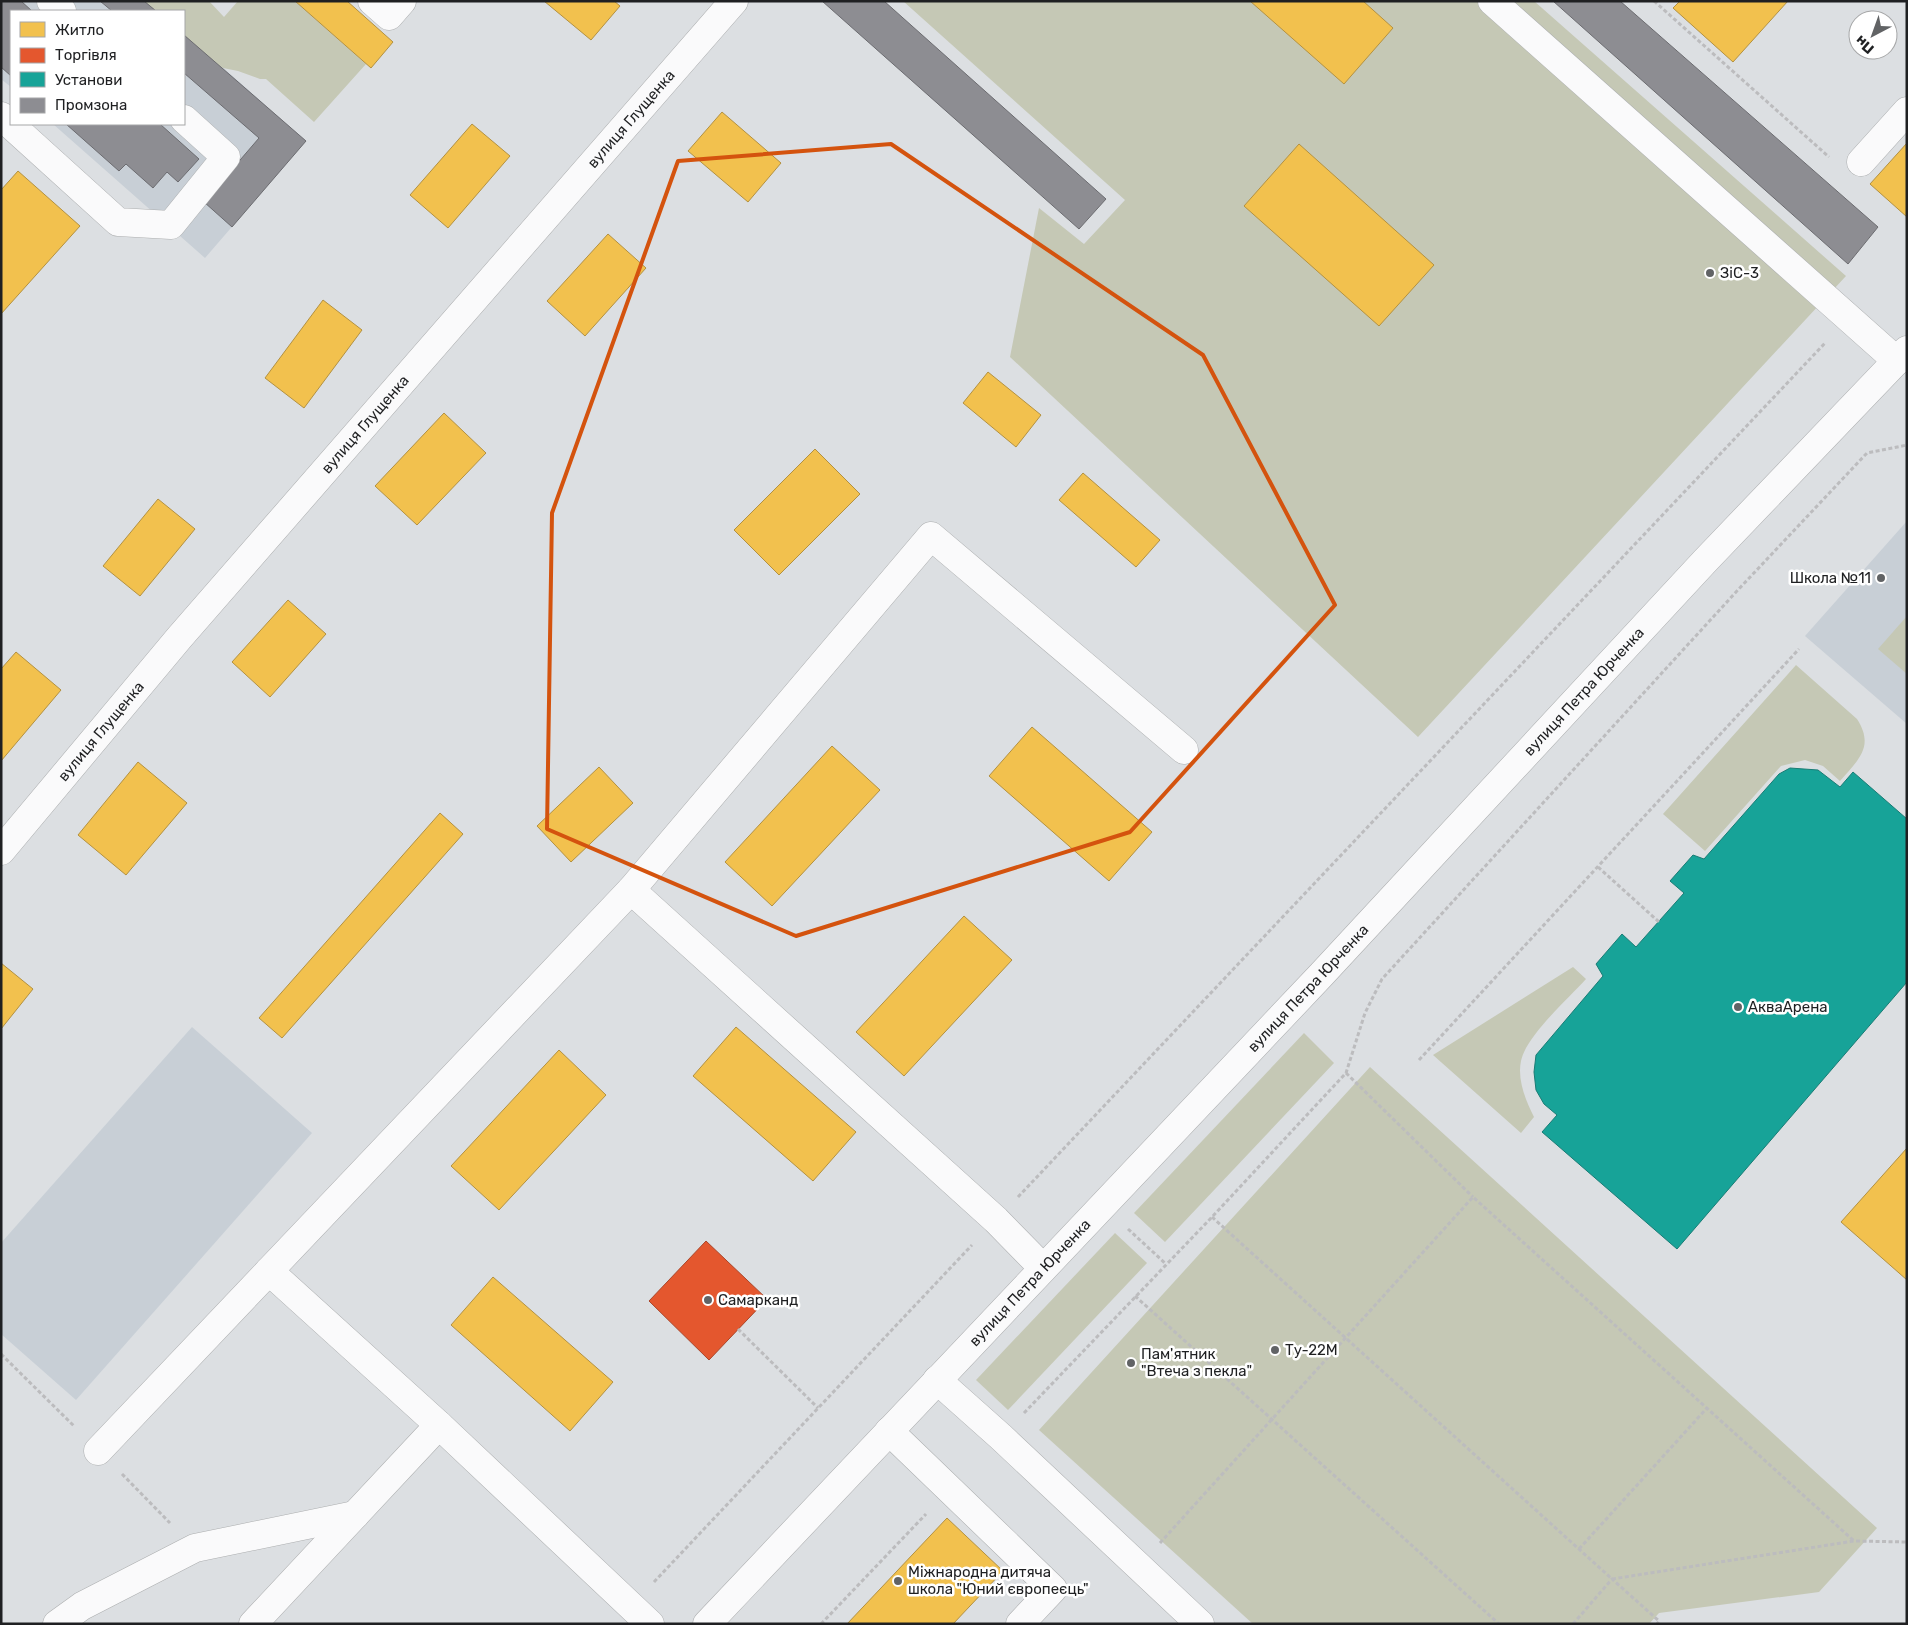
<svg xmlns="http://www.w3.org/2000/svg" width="1908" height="1625" font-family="Rubik,sans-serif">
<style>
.built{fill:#c8cfd6}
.green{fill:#c5c8b5}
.homes{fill:#f2c14e;stroke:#b39141}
.shops{fill:#e4572e;stroke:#a9462a}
.public{fill:#17a398;stroke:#197c75}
.industry{fill:#8d8d92;stroke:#6c6c70}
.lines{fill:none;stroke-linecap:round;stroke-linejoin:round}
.minor-casing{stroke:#acaeaf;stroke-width:29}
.path{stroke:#bcbcbe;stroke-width:3;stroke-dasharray:4 2.5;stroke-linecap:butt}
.minor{stroke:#fafafb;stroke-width:28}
.marked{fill:none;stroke:#d4530e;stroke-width:4;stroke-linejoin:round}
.poi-dot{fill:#616365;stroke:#fff;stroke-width:2}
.labels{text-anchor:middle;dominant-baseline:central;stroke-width:5;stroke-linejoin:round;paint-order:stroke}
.street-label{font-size:15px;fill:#1f2022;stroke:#fff}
.poi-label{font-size:15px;fill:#1f2022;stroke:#fff;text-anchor:start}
</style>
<rect width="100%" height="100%" fill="#dcdfe2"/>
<g class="built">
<polygon points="1,1 147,1 159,11 11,11 11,87 1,79"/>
<polygon points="184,33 306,141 205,258 53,124 184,124"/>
<polygon points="1907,521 1907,724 1805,636"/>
<polygon points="192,1027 312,1133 76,1400 1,1334 1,1243"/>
</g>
<g class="green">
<polygon points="138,1 209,1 224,17 238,1 295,1 366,64 314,122 266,79 260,79 238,71 223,68 203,60 184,46 184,11 145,11"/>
<polygon points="903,1 1534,1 1846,276 1418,737 1010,357 1039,208 1084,244 1125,200"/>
<polygon points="1907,616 1907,674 1878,649"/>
<path d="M 1796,665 L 1857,719 C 1875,747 1858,760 1840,781 L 1823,766 L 1805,760 L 1781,766 L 1705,851 L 1663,814 Z"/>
<path d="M 1573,967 L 1586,979 C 1568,999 1526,1036 1521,1061 C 1517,1080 1526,1101 1534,1117 L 1521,1133 L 1433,1055 Z"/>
<polygon points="1304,1033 1334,1063 1165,1242 1134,1213"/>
<polygon points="1370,1067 1877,1528 1819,1592 1659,1613 1649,1624 1253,1624 1039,1430"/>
<polygon points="1115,1233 1147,1263 1008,1410 976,1380"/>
</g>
<g class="homes">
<polygon points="295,1 347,1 393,42 371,68"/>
<polygon points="544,1 614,1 620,6 591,40"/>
<polygon points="1250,1 1363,1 1393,28 1344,84"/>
<polygon points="1680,1 1788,1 1733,62 1673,8"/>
<polygon points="722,112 781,163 748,202 688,151"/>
<polygon points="472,124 510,156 448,228 410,195"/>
<polygon points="1907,143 1907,217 1870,184"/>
<polygon points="1299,144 1434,265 1379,326 1244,206"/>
<polygon points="18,171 80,226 1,314 1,190"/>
<polygon points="608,234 646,268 585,336 547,301"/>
<polygon points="323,300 362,330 304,408 265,378"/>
<polygon points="988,372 1041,415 1016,447 963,403"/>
<polygon points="444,413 486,453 417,525 375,486"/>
<polygon points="815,449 860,494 779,575 734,530"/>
<polygon points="1083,473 1160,540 1136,567 1059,500"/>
<polygon points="158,499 195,529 140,596 103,566"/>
<polygon points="288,600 326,634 270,697 232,662"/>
<polygon points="16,652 61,690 1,761 1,669"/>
<polygon points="1032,727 1152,832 1109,881 989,776"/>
<polygon points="832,746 880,790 772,906 725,862"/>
<polygon points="138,762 187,803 126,875 78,835"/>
<polygon points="599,767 633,803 571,862 537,826"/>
<polygon points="440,813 463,834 282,1038 259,1018"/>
<polygon points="964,916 1012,960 904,1076 856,1032"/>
<polygon points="1,963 33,989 1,1029"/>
<polygon points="736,1027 856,1132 813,1181 693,1076"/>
<polygon points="559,1050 606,1095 499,1210 451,1166"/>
<polygon points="1907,1148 1907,1280 1841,1222"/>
<polygon points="493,1277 613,1382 570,1431 451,1325"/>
<polygon points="947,1518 1003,1571 953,1624 847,1624"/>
</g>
<polygon class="shops" points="706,1241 767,1299 709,1360 649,1301"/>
<polygon class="public" points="1790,768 1818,770 1840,787 1853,772 1907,819 1907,982 1677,1249 1542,1132 1557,1115 1544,1104 1536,1090 1534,1072 1536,1055 1603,976 1596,964 1622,934 1636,947 1684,893 1670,881 1693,855 1704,859 1779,774"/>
<g class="industry">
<polygon points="1,1 21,1 32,11 11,11 11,76 1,67"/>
<polygon points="100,1 144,1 156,11 112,11"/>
<polygon points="822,1 884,1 1106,199 1079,229"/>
<polygon points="1553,1 1620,1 1878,227 1848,264"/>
<polygon points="184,35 306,141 232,227 204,202 259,138 184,73"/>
<polygon points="66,124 160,124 199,159 178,182 167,172 153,188 126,164 119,171"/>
</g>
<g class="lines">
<g class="minor-casing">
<g id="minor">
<polyline points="51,1 62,11"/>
<polyline points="372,1 389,16 402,1"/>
<polyline points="1492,1 1897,361"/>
<polyline points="1,116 118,222 171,225 226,157 184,119"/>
<polyline points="1861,162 1907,111"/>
<path id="s1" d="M 1,851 L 179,638 L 734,1"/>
<polyline points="631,890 931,536 1184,750"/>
<polyline points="937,1380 1001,1437 1200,1624"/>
<polyline points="889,1431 1053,1589 1020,1624"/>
<polyline points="98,1451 269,1271"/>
<polyline points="57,1624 82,1606 195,1548 355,1515"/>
<polyline points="253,1624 439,1425"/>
<polyline points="650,1624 439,1425 269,1271 631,890 996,1220 1043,1268"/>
<path id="s2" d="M 707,1624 L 1322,974 L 1705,561 L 1907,350"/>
</g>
</g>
<g class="path">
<polyline points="1654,1 1829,157"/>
<polyline points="1598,867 1659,922"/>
<polyline points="1419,1060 1799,649"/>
<polyline points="1346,1073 1473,1197"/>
<polyline points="1018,1197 1826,342"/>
<polyline points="1212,1217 1612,1579 1854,1541 1907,1542"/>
<polyline points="1128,1229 1166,1264"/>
<polyline points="1135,1296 1499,1624"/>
<polyline points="738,1329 818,1408"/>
<polyline points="1,1354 75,1427"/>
<polyline points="1024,1413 1212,1217 1346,1073 1365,1013 1382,979 1736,592 1867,453 1907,445"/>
<polyline points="122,1474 170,1523"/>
<polyline points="1160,1543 1473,1197 1854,1541"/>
<polyline points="1579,1549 1707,1408"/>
<polyline points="654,1582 972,1245"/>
<polyline points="821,1624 926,1514"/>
<polyline points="1573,1624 1612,1579 1659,1621 1657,1624"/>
</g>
<use href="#minor" class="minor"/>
</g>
<path class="marked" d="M 891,144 L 1203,355 L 1335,605 L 1130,832 L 796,936 L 547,829 L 552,513 L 678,161 Z"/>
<g class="poi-dot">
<circle cx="1710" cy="273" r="5"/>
<circle cx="1881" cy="578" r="5"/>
<circle cx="1738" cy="1007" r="5"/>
<circle cx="708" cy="1300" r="5"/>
<circle cx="1275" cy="1350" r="5"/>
<circle cx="1131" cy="1363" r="5"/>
<circle cx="898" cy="1581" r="5"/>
</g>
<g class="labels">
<g class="street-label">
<text stroke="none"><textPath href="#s1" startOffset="966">вулиця Глущенка</textPath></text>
<text stroke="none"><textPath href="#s1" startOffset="561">вулиця Глущенка</textPath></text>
<text stroke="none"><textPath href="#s2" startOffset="1280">вулиця Петра Юрченка</textPath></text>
<text stroke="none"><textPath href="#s1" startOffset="156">вулиця Глущенка</textPath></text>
<text stroke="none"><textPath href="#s2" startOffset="875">вулиця Петра Юрченка</textPath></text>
<text stroke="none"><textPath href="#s2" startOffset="470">вулиця Петра Юрченка</textPath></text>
</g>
<g class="poi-label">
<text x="1720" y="273">ЗіС-3</text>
<text x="1871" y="578" text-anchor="end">Школа №11</text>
<text x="1748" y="1007">АкваАрена</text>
<text x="718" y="1300">Самарканд</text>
<text x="1285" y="1350">Ту-22М</text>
<text x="1141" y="1354">Пам'ятник<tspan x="1141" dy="17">"Втеча з пекла"</tspan></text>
<text x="908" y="1572">Міжнародна дитяча<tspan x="908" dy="17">школа "Юний європеєць"</tspan></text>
</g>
</g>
<rect width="1908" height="1625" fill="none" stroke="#1f2022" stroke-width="5"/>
<rect x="10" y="10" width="175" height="115" fill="#ffffff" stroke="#a5a6a7"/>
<rect x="20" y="22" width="25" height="15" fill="#f2c14e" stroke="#a5a6a7"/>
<text x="55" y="35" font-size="15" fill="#1f2022">Житло</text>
<rect x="20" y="48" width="25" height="15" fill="#e4572e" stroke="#a5a6a7"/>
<text x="55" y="60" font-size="15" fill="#1f2022">Торгівля</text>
<rect x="20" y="72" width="25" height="15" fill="#17a398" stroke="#a5a6a7"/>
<text x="55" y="85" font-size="15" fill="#1f2022">Установи</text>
<rect x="20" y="98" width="25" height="15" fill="#8d8d92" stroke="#a5a6a7"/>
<text x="55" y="110" font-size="15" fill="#1f2022">Промзона</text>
<g transform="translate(1873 35) rotate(221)"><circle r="24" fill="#ffffff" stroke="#a5a6a7"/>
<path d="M0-4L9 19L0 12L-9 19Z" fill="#616365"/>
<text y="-8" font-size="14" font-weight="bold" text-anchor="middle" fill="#1f2022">Пн</text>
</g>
</svg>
